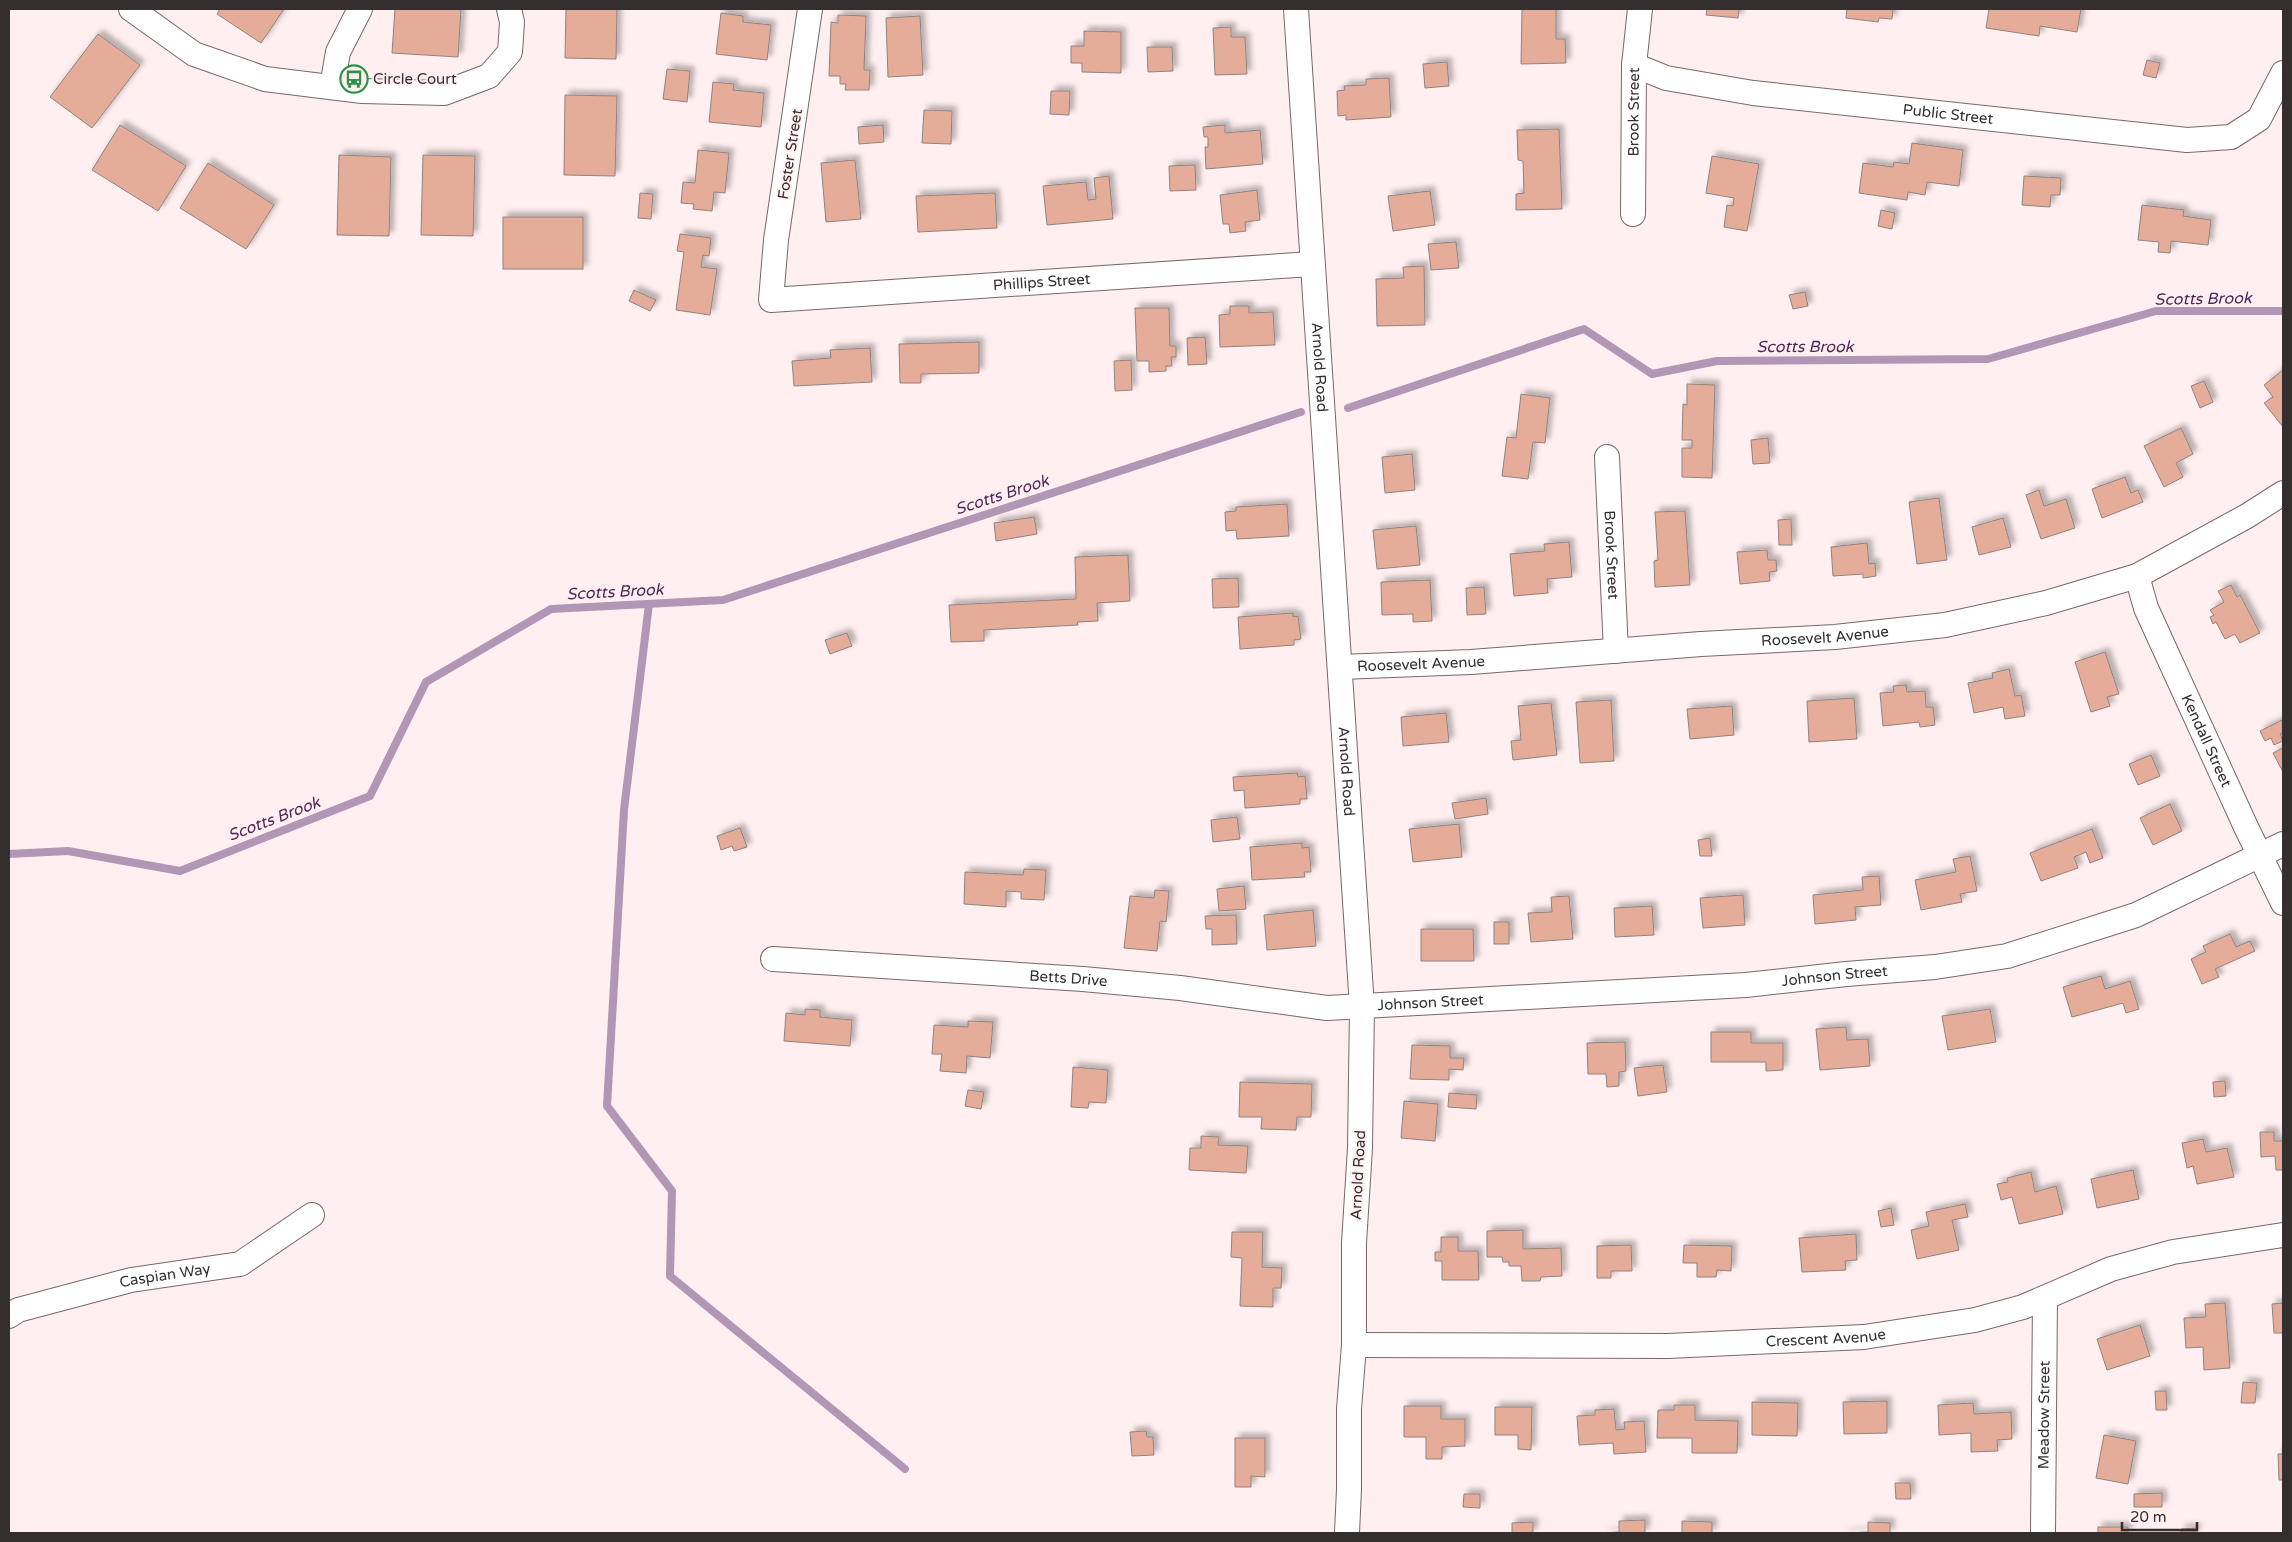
<svg xmlns="http://www.w3.org/2000/svg" width="2292" height="1542" font-family="'Varela Round',sans-serif">
<style>
.lines{fill:none;stroke-linecap:round;stroke-linejoin:round}
.stream{stroke:#b196b5;stroke-width:8}
.building{fill:#e5ad99;stroke:#90837f;filter:url(#shadow)}
.street-casing{stroke:#766869;stroke-width:26}
.street{stroke:#fff;stroke-width:24}
.labels{text-anchor:middle;dominant-baseline:central;stroke-width:4;stroke-linejoin:round;paint-order:stroke}
.poi-label{font-size:15px;fill:#342e2f;stroke:#ffeff0;text-anchor:start}
.street-label{font-size:15px;fill:#342e2f;stroke:#ffeff0}
.water-label{font-size:16px;font-style:italic;fill:#51265b;stroke:#ffeff0}
</style>
<defs>
<filter id="shadow"><feDropShadow dx="4.5" dy="-4.5" stdDeviation="2.5" flood-color="#0004"/></filter>
</defs>
<rect width="100%" height="100%" fill="#ffeff0"/>
<g class="lines">
<g class="stream">
<polyline points="1348,408 1584,329 1652,374 1717,361 1988,359 2156,311 2283,311"/>
<polyline points="649,604 624,810 607,1106 672,1191 670,1276 905,1469"/>
<polyline points="9,854 68,851 180,871 370,796 426,682 551,609 723,600 1301,412"/>
</g>
</g>
<g class="building">
<polygon points="220,9 284,9 261,43 217,14"/>
<polygon points="395,9 461,9 458,57 392,53"/>
<polygon points="566,9 617,9 616,59 565,58"/>
<polygon points="1522,9 1556,9 1556,39 1565,39 1566,63 1521,64"/>
<polygon points="1707,9 1739,9 1738,18 1706,15"/>
<polygon points="1847,9 1893,9 1892,19 1879,18 1878,22 1846,18"/>
<polygon points="1989,9 2081,9 2077,32 2040,26 2039,36 1986,28"/>
<polygon points="721,13 743,16 743,22 771,25 767,60 716,54"/>
<polygon points="838,15 866,16 864,70 870,70 869,90 845,90 846,84 840,84 840,76 829,76 831,22 838,23"/>
<polygon points="920,16 923,75 888,77 886,18"/>
<polygon points="1231,27 1231,37 1245,37 1247,74 1215,75 1213,28"/>
<polygon points="1084,31 1121,32 1121,73 1082,72 1082,63 1071,63 1071,46 1084,46"/>
<polygon points="98,34 140,65 92,128 50,97"/>
<polygon points="1147,47 1172,47 1173,71 1148,72"/>
<polygon points="2147,60 2160,63 2156,78 2143,75"/>
<polygon points="1447,62 1449,86 1425,88 1423,64"/>
<polygon points="667,69 690,71 687,102 663,99"/>
<polygon points="1389,78 1391,117 1346,120 1346,115 1338,116 1337,91 1345,90 1344,86 1366,85 1366,79"/>
<polygon points="713,82 734,84 733,90 764,93 761,127 709,122"/>
<polygon points="1051,91 1070,91 1069,115 1050,114"/>
<polygon points="565,95 617,96 615,176 564,175"/>
<polygon points="924,110 952,111 951,144 922,143"/>
<polygon points="120,125 186,166 158,211 92,170"/>
<polygon points="883,125 884,142 859,144 858,127"/>
<polygon points="1225,125 1225,133 1260,130 1263,164 1206,169 1205,147 1208,147 1208,137 1204,137 1203,127"/>
<polygon points="1559,129 1562,209 1516,210 1516,194 1524,193 1523,161 1518,160 1517,130"/>
<polygon points="1912,143 1963,150 1959,186 1927,182 1925,195 1908,192 1907,200 1859,193 1863,163 1893,167 1894,162 1909,164"/>
<polygon points="698,150 729,153 725,193 714,192 712,211 693,209 694,204 681,203 683,182 695,183"/>
<polygon points="339,155 391,157 389,236 337,235"/>
<polygon points="423,155 475,156 473,236 421,235"/>
<polygon points="1712,156 1759,164 1747,231 1724,227 1727,205 1733,206 1734,198 1706,193"/>
<polygon points="855,160 861,219 826,222 821,163"/>
<polygon points="208,163 274,205 246,249 180,208"/>
<polygon points="1195,165 1196,190 1170,191 1169,166"/>
<polygon points="1109,176 1113,219 1047,225 1043,186 1086,182 1088,200 1096,199 1094,178"/>
<polygon points="2024,176 2061,178 2060,195 2051,195 2050,207 2022,205"/>
<polygon points="1257,190 1260,220 1245,222 1246,231 1230,233 1229,224 1223,224 1220,195"/>
<polygon points="1430,191 1435,225 1393,231 1388,196"/>
<polygon points="640,193 653,194 651,219 638,218"/>
<polygon points="995,193 997,228 918,232 916,196"/>
<polygon points="2142,205 2184,210 2183,216 2211,220 2208,245 2171,241 2170,253 2158,252 2159,242 2138,240"/>
<polygon points="1881,210 1895,213 1892,229 1878,226"/>
<rect x="503" y="217" width="80" height="52"/>
<polygon points="680,234 711,238 709,256 703,255 701,267 717,269 710,315 676,310 684,252 677,251"/>
<polygon points="1456,242 1459,268 1431,270 1428,244"/>
<polygon points="1424,266 1425,325 1377,326 1376,279 1404,278 1403,267"/>
<polygon points="634,290 656,300 650,311 629,301"/>
<polygon points="1805,292 1808,306 1793,309 1789,295"/>
<polygon points="1230,306 1249,306 1249,313 1273,312 1275,345 1220,347 1219,315 1230,314"/>
<polygon points="1135,308 1169,308 1170,346 1176,346 1176,357 1171,357 1172,366 1166,366 1166,371 1149,372 1149,361 1137,361"/>
<polygon points="1205,337 1207,364 1188,365 1187,338"/>
<polygon points="979,342 979,373 921,374 921,383 900,383 899,344"/>
<polygon points="870,348 872,382 794,386 792,361 831,358 830,350"/>
<polygon points="1131,360 1132,390 1115,391 1114,361"/>
<polygon points="2283,370 2283,427 2264,403 2273,397 2264,385"/>
<polygon points="2204,381 2213,402 2200,408 2191,386"/>
<polygon points="1687,384 1715,385 1712,478 1682,477 1682,448 1692,448 1692,440 1682,440 1683,404 1687,405"/>
<polygon points="1521,394 1550,398 1545,443 1533,442 1528,479 1502,476 1507,437 1516,438"/>
<polygon points="2181,428 2193,454 2176,463 2183,477 2164,487 2144,446"/>
<polygon points="1768,438 1770,463 1753,464 1751,440"/>
<polygon points="1412,454 1415,490 1385,493 1382,457"/>
<polygon points="2125,477 2131,493 2138,490 2143,502 2102,518 2092,489"/>
<polygon points="2039,490 2044,506 2066,499 2075,528 2041,539 2026,495"/>
<polygon points="1939,498 1947,560 1917,564 1909,502"/>
<polygon points="1287,504 1289,536 1237,539 1236,530 1226,531 1225,512 1236,511 1236,507"/>
<polygon points="1685,511 1690,585 1655,587 1654,561 1658,560 1655,512"/>
<polygon points="1034,517 1037,534 996,541 994,523"/>
<polygon points="2003,518 2011,547 1979,555 1972,527"/>
<polygon points="1791,519 1792,545 1779,545 1778,520"/>
<polygon points="1416,526 1420,565 1377,569 1373,530"/>
<polygon points="1569,542 1572,577 1547,579 1548,593 1514,596 1510,554 1545,551 1544,544"/>
<polygon points="1867,543 1869,564 1875,563 1876,576 1863,578 1863,574 1833,576 1831,547"/>
<polygon points="1767,550 1768,560 1776,560 1777,571 1769,572 1770,581 1740,584 1737,552"/>
<polygon points="1128,555 1130,601 1097,603 1098,621 1077,622 1078,625 984,630 984,641 951,642 949,605 1076,599 1075,557"/>
<polygon points="1238,578 1239,607 1213,608 1212,579"/>
<polygon points="1430,580 1432,621 1413,622 1413,614 1382,615 1381,582"/>
<polygon points="2231,585 2237,597 2240,595 2260,633 2240,643 2235,634 2225,639 2216,622 2213,624 2210,617 2214,615 2210,610 2224,602 2218,591"/>
<polygon points="1484,587 1486,614 1467,615 1466,588"/>
<polygon points="1293,613 1293,617 1298,616 1301,639 1294,640 1294,645 1240,649 1238,617"/>
<polygon points="847,633 852,646 830,654 825,640"/>
<polygon points="2105,652 2119,694 2107,697 2110,706 2091,712 2075,662"/>
<polygon points="2009,669 2015,696 2021,695 2025,716 2005,719 2003,707 1974,713 1968,683 1993,678 1992,673"/>
<polygon points="1906,685 1907,692 1925,691 1926,707 1933,707 1935,725 1920,727 1919,722 1883,726 1880,693 1894,692 1893,686"/>
<polygon points="1854,698 1857,739 1809,742 1807,701"/>
<polygon points="1611,700 1614,761 1580,763 1576,702"/>
<polygon points="1551,703 1557,755 1513,760 1511,741 1521,740 1518,706"/>
<polygon points="1732,706 1734,735 1690,739 1687,709"/>
<polygon points="1446,713 1449,742 1403,746 1401,717"/>
<polygon points="2282,720 2283,732 2280,734 2283,741 2274,745 2271,738 2265,741 2260,731"/>
<polygon points="2283,748 2283,772 2273,753"/>
<polygon points="2151,755 2160,776 2138,785 2129,764"/>
<polygon points="1297,773 1298,777 1305,776 1307,799 1300,799 1300,804 1245,808 1244,790 1234,791 1233,777"/>
<polygon points="1486,798 1488,814 1455,819 1452,803"/>
<polygon points="2170,804 2182,831 2153,845 2140,818"/>
<polygon points="1237,817 1240,839 1213,842 1211,820"/>
<polygon points="1459,824 1462,857 1413,862 1409,829"/>
<polygon points="740,828 747,847 734,851 732,846 721,850 717,836"/>
<polygon points="2092,829 2103,858 2090,863 2086,852 2074,857 2078,868 2041,881 2030,853"/>
<polygon points="1710,838 1712,856 1700,856 1698,840"/>
<polygon points="1302,843 1302,848 1309,847 1311,872 1304,872 1305,877 1252,880 1250,847"/>
<polygon points="1970,856 1977,891 1960,894 1962,902 1921,910 1915,880 1956,872 1953,859"/>
<polygon points="1024,869 1046,870 1044,900 1021,899 1021,892 1006,891 1006,907 964,904 965,872 1023,875"/>
<polygon points="1879,876 1881,905 1855,907 1856,920 1815,924 1813,895 1863,890 1862,877"/>
<polygon points="1244,886 1246,909 1219,911 1217,889"/>
<polygon points="1155,890 1169,891 1166,922 1160,921 1157,951 1124,948 1130,896 1154,898"/>
<polygon points="1743,895 1745,925 1703,928 1700,898"/>
<polygon points="1569,896 1573,939 1531,942 1528,913 1552,912 1551,897"/>
<polygon points="1652,906 1654,935 1615,937 1614,908"/>
<polygon points="1313,910 1316,946 1267,950 1264,915"/>
<polygon points="1236,915 1237,944 1212,945 1212,929 1206,929 1205,916"/>
<rect x="1494" y="922" width="15" height="22"/>
<polygon points="1421,929 1473,929 1474,961 1421,961"/>
<polygon points="2230,934 2236,947 2250,941 2255,951 2215,969 2219,977 2202,984 2191,959 2206,952 2203,946"/>
<polygon points="2101,976 2105,989 2130,981 2139,1009 2126,1013 2123,1003 2072,1017 2063,987"/>
<polygon points="805,1009 820,1010 820,1017 852,1020 850,1046 784,1041 786,1013 805,1015"/>
<polygon points="1990,1009 1996,1042 1948,1050 1942,1016"/>
<polygon points="968,1021 993,1022 990,1058 967,1056 966,1073 940,1071 942,1054 932,1054 934,1025 968,1027"/>
<polygon points="1846,1027 1847,1040 1868,1039 1870,1066 1820,1070 1816,1029"/>
<polygon points="1711,1032 1751,1032 1751,1043 1783,1043 1783,1070 1766,1071 1766,1062 1711,1062"/>
<polygon points="1625,1042 1626,1071 1619,1072 1619,1086 1607,1087 1606,1074 1588,1074 1587,1043"/>
<polygon points="1412,1045 1450,1046 1450,1058 1464,1058 1463,1070 1449,1069 1449,1080 1410,1079"/>
<polygon points="1663,1065 1667,1092 1638,1096 1634,1068"/>
<polygon points="1073,1067 1108,1070 1106,1103 1089,1102 1088,1108 1071,1107"/>
<polygon points="2225,1081 2226,1096 2214,1097 2213,1082"/>
<polygon points="1240,1082 1312,1084 1311,1117 1297,1117 1296,1130 1261,1129 1262,1117 1239,1117"/>
<polygon points="968,1090 984,1092 981,1109 965,1106"/>
<polygon points="1449,1093 1477,1095 1476,1109 1448,1107"/>
<polygon points="1404,1101 1438,1104 1435,1141 1401,1138"/>
<polygon points="2260,1132 2274,1132 2274,1141 2283,1141 2283,1170 2276,1170 2275,1156 2261,1157"/>
<polygon points="1201,1136 1219,1137 1218,1145 1248,1146 1246,1173 1189,1170 1190,1148 1201,1148"/>
<polygon points="2203,1139 2206,1152 2227,1148 2234,1177 2197,1184 2193,1166 2187,1168 2182,1143"/>
<polygon points="2133,1170 2139,1199 2097,1208 2091,1179"/>
<polygon points="2031,1172 2035,1192 2056,1186 2063,1214 2019,1224 2012,1197 2001,1200 1997,1184 2008,1182 2007,1178"/>
<polygon points="1965,1204 1968,1217 1952,1220 1959,1250 1917,1259 1911,1230 1929,1226 1926,1212"/>
<polygon points="1891,1208 1894,1225 1881,1227 1878,1211"/>
<polygon points="1523,1230 1523,1249 1561,1248 1562,1276 1541,1277 1540,1281 1522,1281 1521,1266 1509,1266 1509,1262 1503,1262 1502,1257 1487,1257 1487,1231"/>
<polygon points="1232,1232 1263,1232 1262,1267 1282,1268 1281,1288 1273,1288 1273,1307 1240,1306 1242,1258 1231,1257"/>
<polygon points="1856,1234 1857,1260 1845,1261 1846,1270 1802,1272 1799,1238"/>
<polygon points="1441,1237 1458,1237 1458,1251 1478,1251 1479,1280 1442,1280 1442,1261 1435,1261 1435,1252 1441,1252"/>
<polygon points="1631,1245 1632,1271 1611,1271 1611,1278 1597,1278 1597,1246"/>
<polygon points="1684,1245 1732,1246 1731,1271 1717,1270 1716,1277 1697,1277 1697,1263 1683,1263"/>
<polygon points="2225,1303 2230,1368 2204,1370 2203,1347 2186,1348 2184,1318 2206,1317 2205,1304"/>
<polygon points="2283,1303 2283,1333 2274,1333 2272,1304"/>
<polygon points="2140,1325 2150,1356 2107,1370 2097,1339"/>
<polygon points="2243,1382 2257,1383 2255,1403 2241,1403"/>
<polygon points="2155,1391 2166,1391 2167,1410 2156,1410"/>
<polygon points="1887,1401 1887,1433 1844,1434 1843,1402"/>
<polygon points="1752,1402 1798,1403 1797,1436 1752,1435"/>
<polygon points="1973,1403 1974,1414 2011,1412 2012,1439 1997,1440 1998,1451 1971,1452 1971,1433 1939,1435 1938,1405"/>
<polygon points="1674,1405 1695,1405 1695,1420 1738,1421 1737,1453 1692,1453 1692,1438 1657,1438 1658,1410 1674,1410"/>
<polygon points="1404,1406 1441,1406 1441,1419 1465,1419 1465,1446 1442,1447 1442,1459 1426,1459 1426,1437 1404,1437"/>
<polygon points="1495,1407 1532,1407 1531,1450 1518,1449 1518,1435 1495,1435"/>
<polygon points="1614,1409 1616,1430 1625,1429 1624,1422 1644,1421 1646,1452 1614,1454 1613,1443 1579,1445 1577,1416 1595,1415 1595,1410"/>
<polygon points="1146,1431 1147,1437 1153,1437 1154,1455 1132,1456 1130,1432"/>
<polygon points="2104,1435 2136,1441 2128,1484 2096,1478"/>
<polygon points="1235,1438 1265,1438 1265,1477 1251,1476 1251,1487 1235,1487"/>
<polygon points="2278,1454 2283,1454 2283,1480 2279,1480"/>
<polygon points="1895,1483 1910,1483 1911,1499 1896,1499"/>
<polygon points="2162,1493 2162,1507 2134,1507 2134,1494"/>
<polygon points="1464,1494 1480,1494 1480,1508 1463,1507"/>
<polygon points="1645,1520 1645,1533 1604,1533 1619,1532 1619,1521"/>
<polygon points="1682,1521 1712,1522 1712,1533 1682,1533"/>
<polygon points="1533,1522 1533,1533 1512,1533 1512,1523"/>
<polygon points="1868,1522 1890,1523 1890,1533 1844,1533 1868,1532"/>
<rect x="2098" y="1527" width="30" height="6"/>
<polygon points="2196,1528 2196,1533 2181,1533 2181,1529"/>
</g>
<g class="lines">
<g class="street-casing">
<g id="street">
<polyline points="131,9 194,54 265,79 362,91 444,93 489,76 510,52 512,22 509,9"/>
<path id="s1" d="M 810,9 L 776,240 L 771,300 L 1312,264"/>
<path id="s2" d="M 1296,9 L 1362,1007 L 1360,1148 L 1354,1243 L 1354,1345 L 1349,1409 L 1349,1489 L 1347,1533"/>
<path id="s3" d="M 1634,65 L 1666,78 L 1753,93 L 2187,140 L 2231,137 L 2259,119 L 2283,73"/>
<polyline points="332,87 338,52 360,9"/>
<path id="s4" d="M 1633,214 L 1634,65 L 1640,9"/>
<path id="s5" d="M 1607,457 L 1616,651"/>
<path id="s6" d="M 2137,576 L 2146,608 L 2246,827 L 2283,903"/>
<path id="s7" d="M 1340,667 L 1471,662 L 1701,644 L 1835,637 L 1945,625 L 2046,603 L 2137,576 L 2247,516 L 2283,493"/>
<path id="s8" d="M 773,959 L 1083,979 L 1180,988 L 1327,1008 L 1746,985 L 1846,974 L 1935,967 L 2007,956 L 2136,915 L 2283,844"/>
<path id="s9" d="M 9,1316 L 18,1310 L 131,1280 L 240,1264 L 312,1215"/>
<path id="s10" d="M 1354,1345 L 1668,1346 L 1864,1337 L 1975,1320 L 2023,1307 L 2111,1269 L 2173,1252 L 2283,1235"/>
<path id="s11" d="M 2043,1533 L 2045,1298"/>
</g>
</g>
<use href="#street" class="street"/>
</g>
<defs>
<g id="bus-ring" transform="scale(1.4375)"><circle r="9.5" fill="#ffeff0" stroke="#2d9247" stroke-width="1.5"/><path d="M-5-6H5V4H4V6H2V4H-2V6H-4V4H-5ZM-3.5-4V0h7V-4ZM-3.5 1.2v1.5H-2V1.2ZM2 1.2v1.5H3.5V1.2Z" fill="#2d9247"/></g>
</defs>
<g fill-rule="evenodd">
<use href="#bus-ring" x="354" y="79"/>
</g>
<g class="labels">
<g class="poi-label">
<text x="373" y="79">Circle Court</text>
</g>
<g class="street-label">
<text stroke="none"><textPath href="#s4" startOffset="102">Brook Street</textPath></text>
<text stroke="none"><textPath href="#s3" startOffset="319">Public Street</textPath></text>
<text transform="translate(790 154) rotate(-81)">Foster Street</text>
<text stroke="none"><textPath href="#s1" startOffset="565">Phillips Street</textPath></text>
<text stroke="none"><textPath href="#s2" startOffset="359">Arnold Road</textPath></text>
<text stroke="none"><textPath href="#s5" startOffset="98">Brook Street</textPath></text>
<text stroke="none"><textPath href="#s7" startOffset="486">Roosevelt Avenue</textPath></text>
<text stroke="none"><textPath href="#s7" startOffset="81">Roosevelt Avenue</textPath></text>
<text stroke="none"><textPath href="#s6" startOffset="179">Kendall Street</textPath></text>
<text stroke="none"><textPath href="#s2" startOffset="764">Arnold Road</textPath></text>
<text stroke="none"><textPath href="#s8" startOffset="1065">Johnson Street</textPath></text>
<text stroke="none"><textPath href="#s8" startOffset="296">Betts Drive</textPath></text>
<text stroke="none"><textPath href="#s8" startOffset="660">Johnson Street</textPath></text>
<text transform="translate(1358 1175) rotate(-87)">Arnold Road</text>
<text stroke="none"><textPath href="#s9" startOffset="162">Caspian Way</textPath></text>
<text stroke="none"><textPath href="#s10" startOffset="472">Crescent Avenue</textPath></text>
<text stroke="none"><textPath href="#s11" startOffset="118">Meadow Street</textPath></text>
</g>
<g class="water-label">
<text transform="translate(2203 299) rotate(-1)">Scotts Brook</text>
<text x="1805" y="347">Scotts Brook</text>
<text transform="translate(1002 495) rotate(-18)">Scotts Brook</text>
<text transform="translate(615 592) rotate(-3)">Scotts Brook</text>
<text transform="translate(274 819) rotate(-21)">Scotts Brook</text>
</g>
</g>
<rect width="2292" height="1542" fill="none" stroke="#342e2f" stroke-width="20"/>
<path d="M2122 1522v8h75v-8" fill="none" stroke="#342e2f" stroke-width="2.5"/>
<text x="2130" y="1522" font-size="15" fill="#342e2f" stroke="#ffeff0" stroke-width="4" paint-order="stroke">20 m</text>
</svg>
